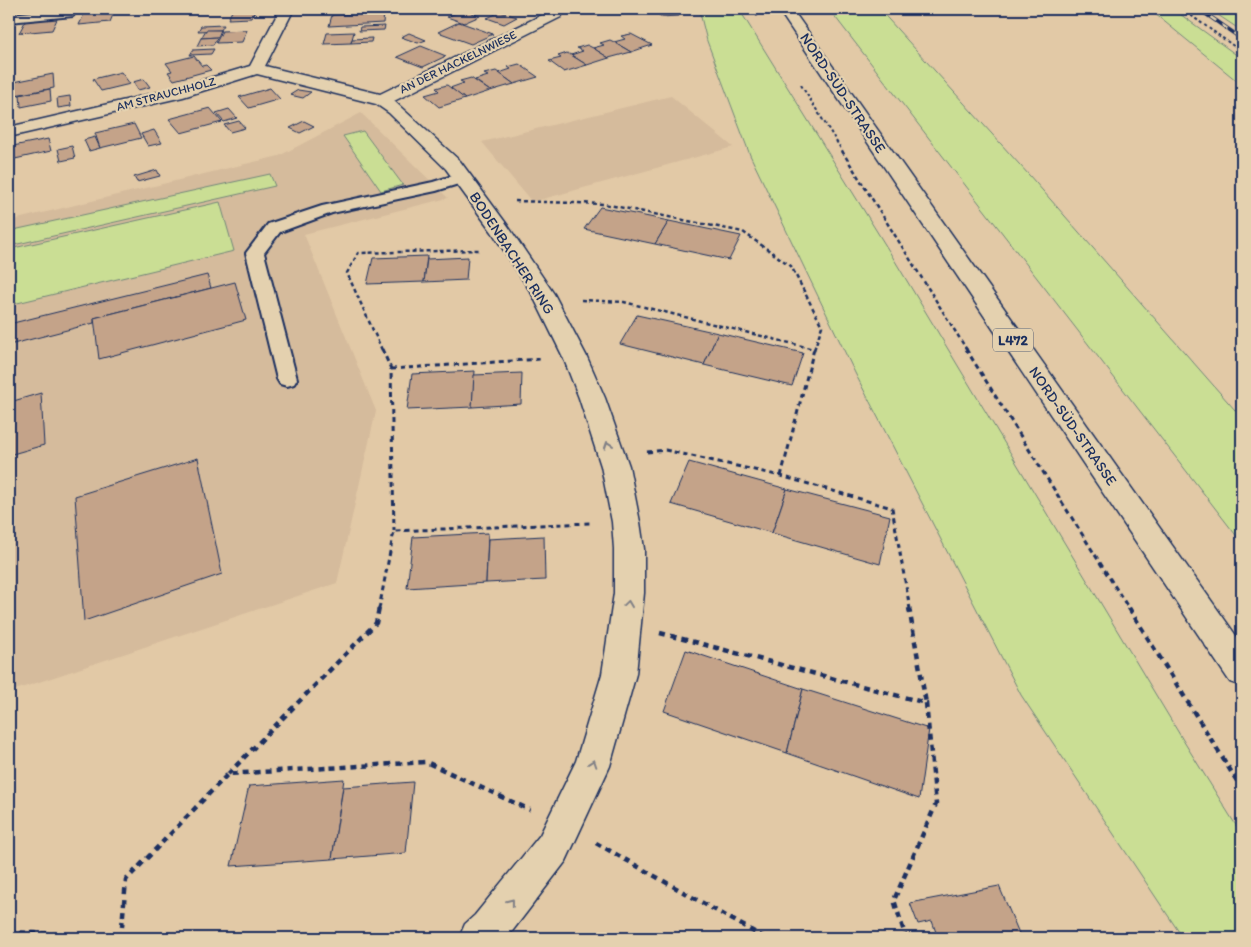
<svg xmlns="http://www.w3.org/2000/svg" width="1251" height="947" font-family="Itim,sans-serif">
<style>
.built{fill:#d5bb9c}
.green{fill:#cade94;stroke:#728679}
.building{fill:#c4a389;stroke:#1b2f5e}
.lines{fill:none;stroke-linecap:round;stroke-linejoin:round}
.service-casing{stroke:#1b2f5e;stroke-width:4}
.minor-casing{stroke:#1b2f5e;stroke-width:3}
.primary-casing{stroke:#1b2f5e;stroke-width:3}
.path-far3{stroke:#1b2f5e;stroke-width:2;stroke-dasharray:3 2.5;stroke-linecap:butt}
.path-far2{stroke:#1b2f5e;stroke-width:2.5;stroke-dasharray:4 3;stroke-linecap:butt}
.path-far1{stroke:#1b2f5e;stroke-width:3;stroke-dasharray:5 4;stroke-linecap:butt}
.path{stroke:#1b2f5e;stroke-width:4.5;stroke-dasharray:6 5;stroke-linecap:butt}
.service{fill:#e4d1af;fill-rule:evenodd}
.minor{fill:#e4d1af;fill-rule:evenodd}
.primary{fill:#e4d1af;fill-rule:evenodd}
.rail-casing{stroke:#1b2f5e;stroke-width:4}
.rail{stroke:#e4d1af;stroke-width:2.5;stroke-dasharray:7;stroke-linecap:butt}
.oneway{stroke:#808086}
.labels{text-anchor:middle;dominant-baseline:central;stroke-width:4.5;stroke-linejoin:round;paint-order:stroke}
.far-street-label{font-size:12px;fill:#1b2f5e;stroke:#e4d1af}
.shield{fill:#e4d1af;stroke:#576076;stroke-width:1}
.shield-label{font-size:14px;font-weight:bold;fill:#1b2f5e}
.street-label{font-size:15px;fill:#1b2f5e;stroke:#e4d1af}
</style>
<rect width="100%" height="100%" fill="#e2c9a6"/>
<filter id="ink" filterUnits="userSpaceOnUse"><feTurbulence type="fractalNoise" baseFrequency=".02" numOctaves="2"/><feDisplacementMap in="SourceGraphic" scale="10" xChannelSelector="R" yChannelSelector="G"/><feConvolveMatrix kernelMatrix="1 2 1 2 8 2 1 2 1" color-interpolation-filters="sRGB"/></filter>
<g filter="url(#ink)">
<g class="built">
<polygon points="671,96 733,147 532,202 482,142"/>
<polygon points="361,113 448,198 304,234 376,411 337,583 9,692 9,221 279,156"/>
</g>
<g class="green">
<polygon points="699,9 739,9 889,251 1186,745 1242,835 1242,938 1183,938 1021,695 855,373 750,155 707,41"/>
<polygon points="829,9 879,9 1029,175 1242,418 1242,543"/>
<polygon points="1149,9 1173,9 1242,59 1242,85"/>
<polygon points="1209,9 1237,9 1242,13 1242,31"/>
<polygon points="363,131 403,185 381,191 343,136"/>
<polygon points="270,174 275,186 9,246 9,231"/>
<polygon points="220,202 234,251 9,305 9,249"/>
</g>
<g class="building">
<polygon points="233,9 256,9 251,18 228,19"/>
<polygon points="334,9 361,9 360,14 332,15"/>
<polygon points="629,9 676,9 679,16 660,17 658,12 631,13"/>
<polygon points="115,10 110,22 79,25 85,12"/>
<polygon points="463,10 480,16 464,23 447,17"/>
<polygon points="500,12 517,17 504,24 487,18"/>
<polygon points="384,13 383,23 329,26 332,15"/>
<polygon points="58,17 52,30 19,33 26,20"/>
<polygon points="459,22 493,34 471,44 438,32"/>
<polygon points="224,25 221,30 198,31 201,26"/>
<polygon points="385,26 384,30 359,31 360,27"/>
<polygon points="206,30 221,30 218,37 201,38"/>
<polygon points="247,30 242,42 216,43 222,31"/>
<polygon points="354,32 351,43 324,44 327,33"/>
<polygon points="409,33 426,40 418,43 401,37"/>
<polygon points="631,34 652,45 631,52 614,42 625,39 621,36"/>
<polygon points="218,37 213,45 197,46 201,38"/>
<polygon points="372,38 371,42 351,43 352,39"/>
<polygon points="610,40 614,42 631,52 609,58 593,48 604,45 600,43"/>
<polygon points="587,45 593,48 609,58 587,65 571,55 583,51 577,48"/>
<polygon points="421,46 446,56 423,67 397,57"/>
<polygon points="214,49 211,54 190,55 193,50"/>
<polygon points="567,53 571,55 587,65 564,72 549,61 561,58 558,56"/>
<polygon points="194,56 202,66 206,65 211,70 174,80 168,72 172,71 166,63"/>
<polygon points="519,64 538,77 514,84 499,73 511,69 508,67"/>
<polygon points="496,71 499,73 514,84 490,91 475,80 488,76 484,74"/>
<polygon points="121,72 130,84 101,91 93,79"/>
<polygon points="53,74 54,88 15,95 14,82"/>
<polygon points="471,78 490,91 465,99 450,88 464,83 460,81"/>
<polygon points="144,79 150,87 138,90 133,82"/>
<polygon points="447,85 465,99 439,107 425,95 439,91 436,88"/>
<polygon points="270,88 280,99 249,108 239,97"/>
<polygon points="50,89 51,101 21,107 20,95 14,96"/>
<polygon points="298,90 311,92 303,98 290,95"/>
<polygon points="70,96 71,106 58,108 57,98"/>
<polygon points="210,108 222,122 181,133 169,119"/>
<polygon points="229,109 237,118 224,122 216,113"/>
<polygon points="239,121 245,128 230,132 224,125"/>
<polygon points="304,121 314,126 300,133 290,128"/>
<polygon points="134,124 141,138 100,148 95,133"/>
<polygon points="154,130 162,143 148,146 141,134"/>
<polygon points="95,137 100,148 89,151 84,140"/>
<polygon points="48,139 51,151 15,159 13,146"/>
<polygon points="72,146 75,158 61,161 58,149"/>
<polygon points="157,170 160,176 137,182 134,177"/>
<polygon points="600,207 669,221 655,244 584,229"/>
<polygon points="669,221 741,236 729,260 655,244"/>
<polygon points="427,256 424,282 367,284 373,258"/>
<polygon points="468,257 466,280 424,282 427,259"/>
<polygon points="207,275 211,288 94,318 94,323 9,345 9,324"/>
<polygon points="235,282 246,320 99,359 94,318"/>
<polygon points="637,315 718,333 704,365 620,344"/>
<polygon points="718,333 803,353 792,386 704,365"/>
<polygon points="9,371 10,402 9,491"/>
<polygon points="475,371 472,407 407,410 412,374"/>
<polygon points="522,373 521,404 472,407 474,375"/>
<polygon points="41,393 44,445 9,455 10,402"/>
<polygon points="198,458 222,574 84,621 75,496"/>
<polygon points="689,462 787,489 772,533 671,504"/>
<polygon points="787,489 890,516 880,564 772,533"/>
<polygon points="488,533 486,583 407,588 413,537"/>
<polygon points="544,536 545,580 486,583 488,539"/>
<polygon points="686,650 803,689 787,753 664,711"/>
<polygon points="803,689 929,729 919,799 787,753"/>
<polygon points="344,779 332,859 231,866 249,786"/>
<polygon points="413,782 406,853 332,859 343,787"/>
<polygon points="999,886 1021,938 938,938 932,921 918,924 910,903"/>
</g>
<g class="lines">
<g class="service-casing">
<g id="service">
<polygon points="69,9 75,13 73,16 9,22 9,14"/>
<polygon points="462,173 468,175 470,178 468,181 436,191 332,213 280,232 264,253 297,379 294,384 287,386 280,384 277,379 246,253 268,224 322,206 433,182"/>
</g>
</g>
<g class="minor-casing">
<polygon id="minor" points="280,9 294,9 265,66 380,94 550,11 551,9 565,9 561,17 394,101 460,161 508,226 554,294 587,357 605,398 629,466 640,522 644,549 644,593 636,674 610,766 566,861 507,938 459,938 465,924 475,915 540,835 576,761 602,674 614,593 614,549 612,522 601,466 579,398 563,357 532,294 492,232 446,169 389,113 376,104 257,74 183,97 9,137 9,127 173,89 250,66"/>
</g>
<g class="primary-casing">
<polygon id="primary" points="778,9 792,9 1242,644 1242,686 1230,682"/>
</g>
<g class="path-far3">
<polyline points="753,9 758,17"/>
<polyline points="1182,9 1242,52"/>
<polyline points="801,85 843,152"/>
</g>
<g class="path-far2">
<polyline points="842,151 967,350"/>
<polyline points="515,201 604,204 743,232 791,266 822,326 814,350"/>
<polyline points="581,300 624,302 814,349"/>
<polyline points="382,350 347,273 358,253 479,250"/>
</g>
<g class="path-far1">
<polyline points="382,349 391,369 394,531"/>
<polyline points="966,349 1129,609"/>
<polyline points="391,369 541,359"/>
<polyline points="647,452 665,450 781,476 892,508 910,609"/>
<polyline points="781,476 814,349"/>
<polyline points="379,609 394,531 590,523"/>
</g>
<g class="path">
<polyline points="909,608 926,703"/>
<polyline points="1129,608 1242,789"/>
<polyline points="660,633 926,703 936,804 894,900 906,938"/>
<polyline points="228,774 376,623 379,608"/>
<polyline points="596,843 765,938"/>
<polyline points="9,932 121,937"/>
<polyline points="121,938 126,880 228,774 426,762 530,810"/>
</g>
<use href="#service" class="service"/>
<use href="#minor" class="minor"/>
<use href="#primary" class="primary"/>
<g class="rail-casing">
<polyline id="rail" points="1199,9 1242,39"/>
</g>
<use href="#rail" class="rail"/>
</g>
<defs><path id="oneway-chevron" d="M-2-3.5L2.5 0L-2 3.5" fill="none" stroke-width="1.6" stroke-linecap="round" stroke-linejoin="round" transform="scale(1.25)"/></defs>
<g class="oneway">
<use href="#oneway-chevron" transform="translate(608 445) rotate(-109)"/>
<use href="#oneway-chevron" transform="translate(628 604) rotate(-82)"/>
<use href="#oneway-chevron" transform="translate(593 763) rotate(-71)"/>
<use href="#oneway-chevron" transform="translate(511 902) rotate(-52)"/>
</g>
</g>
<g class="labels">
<g class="far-street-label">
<text transform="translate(458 62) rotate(-26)">AN DER HACKELNWIESE</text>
<text transform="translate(166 94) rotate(-15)">AM STRAUCHHOLZ</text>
</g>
<rect class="shield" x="993" y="328.5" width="40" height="23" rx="4"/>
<g class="shield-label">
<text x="1013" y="340">L472</text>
</g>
<g class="street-label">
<text transform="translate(843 93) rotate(56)">NORD-SÜD-STRASSE</text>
<text transform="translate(512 253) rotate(57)">BODENBACHER RING</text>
<text transform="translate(1073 426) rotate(55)">NORD-SÜD-STRASSE</text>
</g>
</g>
<rect width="1251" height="947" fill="none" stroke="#e4d1af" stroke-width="30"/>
<rect x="15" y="15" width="1221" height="917" fill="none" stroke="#1b2f5e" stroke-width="2" filter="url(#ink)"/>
</svg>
